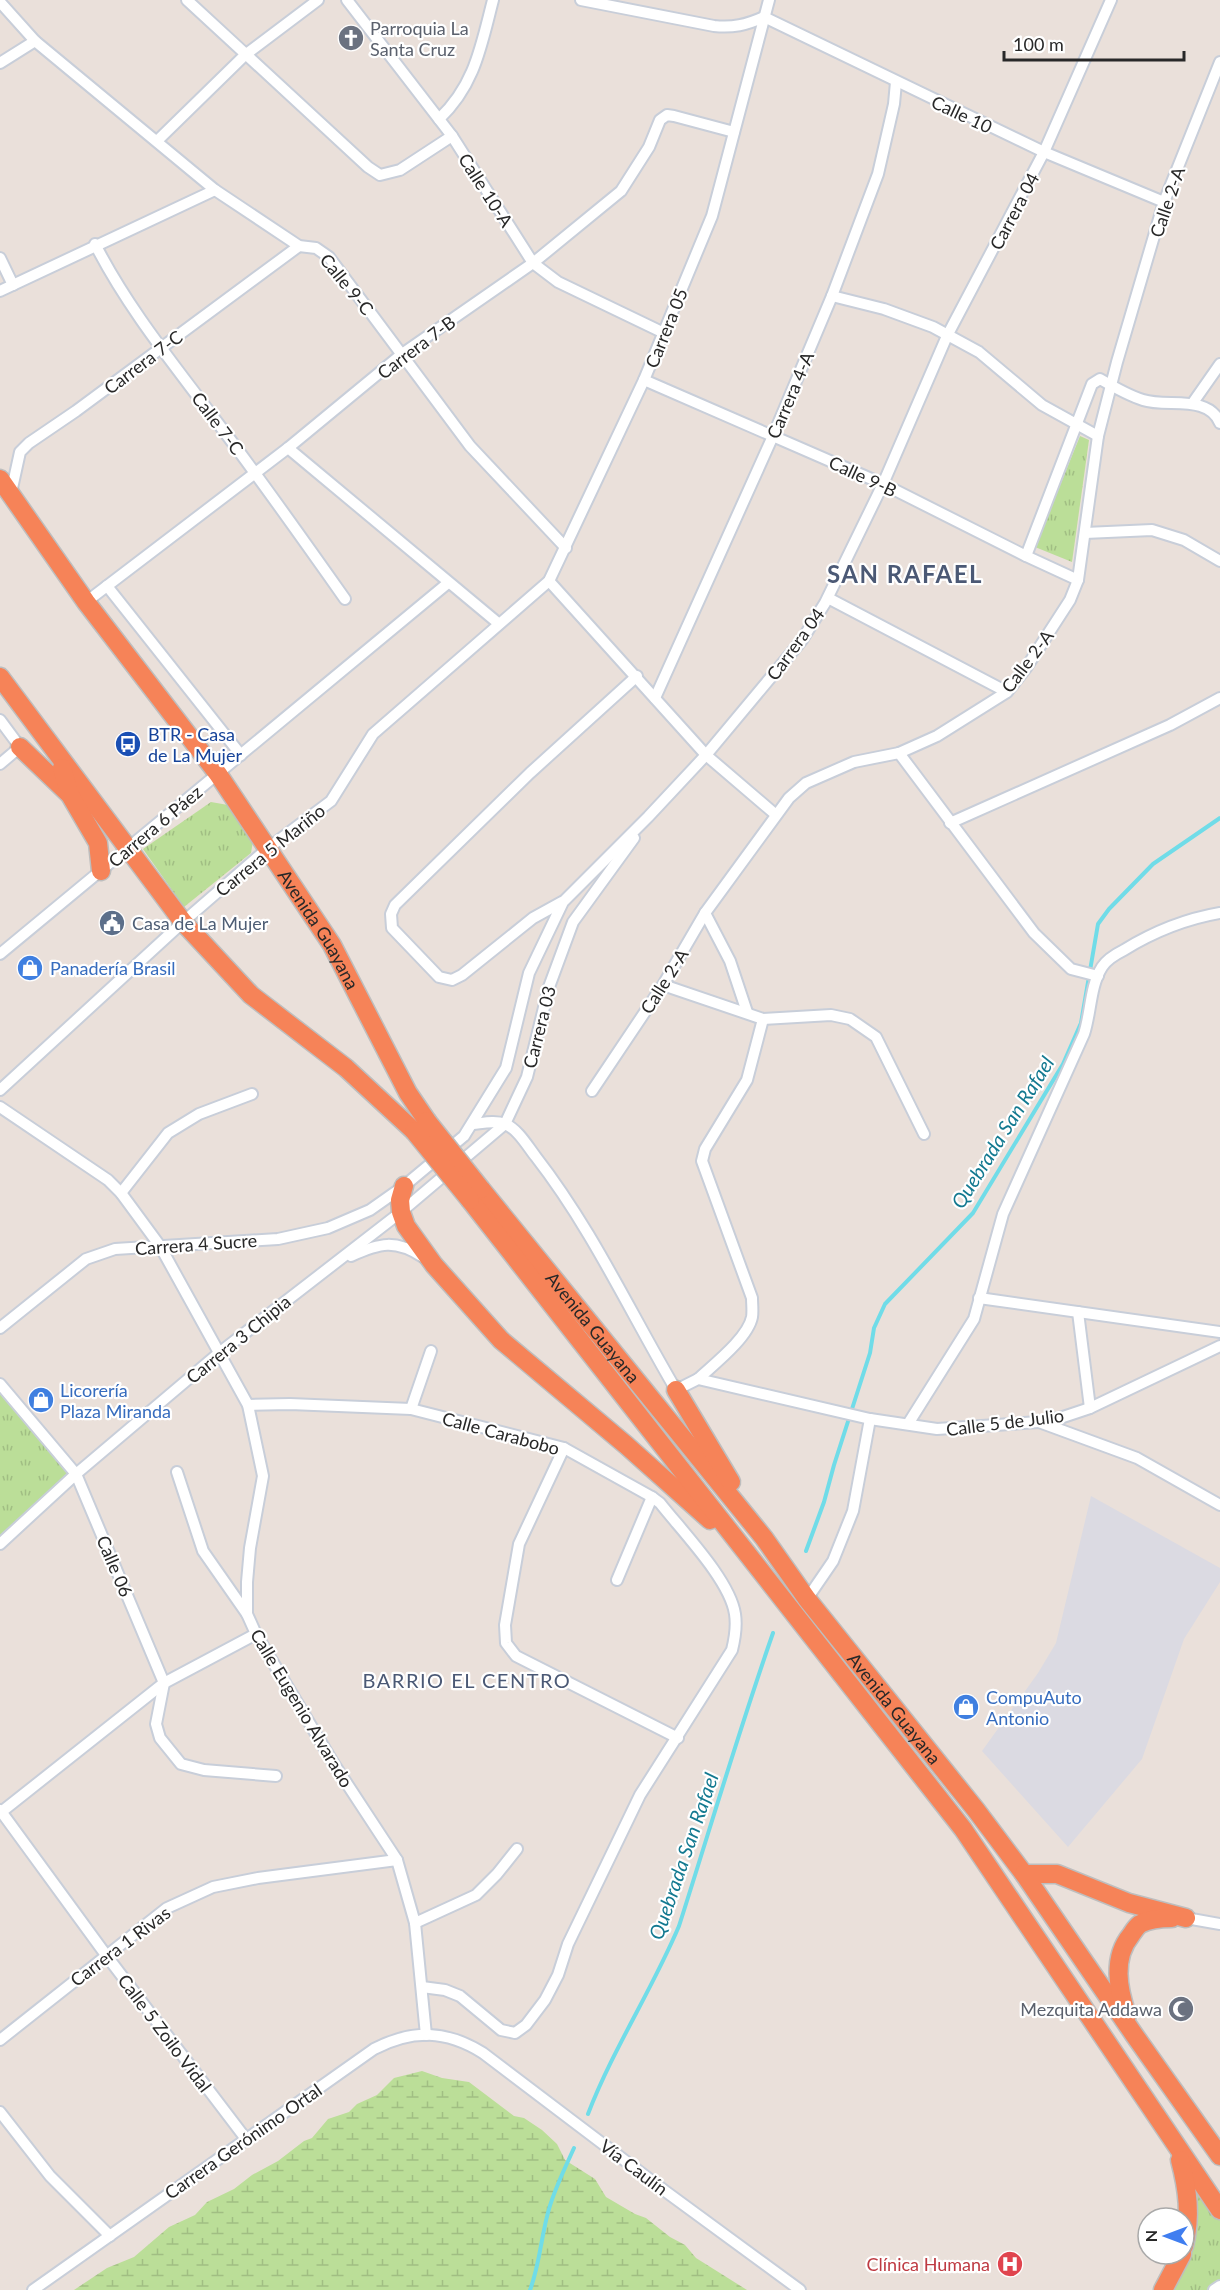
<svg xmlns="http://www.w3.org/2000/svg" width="1220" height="2290" font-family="Lato,sans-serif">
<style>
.industrial{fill:#dbdae2}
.grass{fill:url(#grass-tufts)}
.wetland{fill:url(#wetland-marsh)}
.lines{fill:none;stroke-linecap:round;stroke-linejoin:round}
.stream{stroke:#70dce8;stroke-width:4}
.street-casing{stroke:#c8ced9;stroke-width:14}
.highway-casing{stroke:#bebebe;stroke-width:21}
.street{stroke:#fff;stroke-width:10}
.highway{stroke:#f68358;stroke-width:18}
.highway-bridge-casing{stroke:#bebebe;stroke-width:21;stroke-linecap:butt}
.highway-bridge{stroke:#f68358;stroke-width:18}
.labels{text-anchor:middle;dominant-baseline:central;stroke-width:4.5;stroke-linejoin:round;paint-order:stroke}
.worship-label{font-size:18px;fill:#5b616d;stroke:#fff;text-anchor:start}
.street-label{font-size:18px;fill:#282828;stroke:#fff}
.transit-label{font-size:18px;fill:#164399;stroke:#fff;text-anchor:start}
.service-label{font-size:18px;fill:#4e5e75;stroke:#fff;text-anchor:start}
.shop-label{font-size:18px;fill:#366cbe;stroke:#fff;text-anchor:start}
.health-label{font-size:18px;fill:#be3a42;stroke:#fff;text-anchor:end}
.water-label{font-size:20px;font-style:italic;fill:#137990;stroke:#fff}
.neighbourhood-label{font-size:20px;letter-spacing:1.5px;fill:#4b5975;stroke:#fff}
.district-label{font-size:24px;font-weight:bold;letter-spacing:1.5px;fill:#4b5975;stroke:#fff}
</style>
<defs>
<pattern id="grass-tufts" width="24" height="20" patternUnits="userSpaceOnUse" patternTransform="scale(1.5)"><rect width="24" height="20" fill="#bbde98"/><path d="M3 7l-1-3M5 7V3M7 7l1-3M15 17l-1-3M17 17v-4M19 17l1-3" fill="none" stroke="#a1be83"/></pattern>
<pattern id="wetland-marsh" width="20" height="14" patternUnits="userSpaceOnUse" patternTransform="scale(1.5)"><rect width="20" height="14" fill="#bbde98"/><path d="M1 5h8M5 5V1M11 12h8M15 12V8" fill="none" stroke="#a1be83"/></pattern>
</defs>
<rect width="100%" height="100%" fill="#eae0da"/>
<polygon class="industrial" points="1091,1496 1220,1568 1220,1582 1184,1639 1142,1759 1068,1847 982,1751 1038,1673 1056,1643"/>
<g class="grass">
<polygon points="1080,436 1089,440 1072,562 1035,547"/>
<polygon points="211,802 228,805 253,841 251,853 184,907 143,849"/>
<polygon points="0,1390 70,1473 0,1538"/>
<polygon points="1177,2146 1220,2210 1220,2290 1163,2290 1182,2254"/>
</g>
<polygon class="wetland" points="422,2071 442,2078 469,2082 514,2116 524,2118 542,2130 557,2144 565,2160 595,2179 606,2197 635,2214 646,2218 670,2237 685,2245 696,2258 747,2290 74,2290 107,2268 134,2257 169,2227 195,2215 207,2202 234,2189 252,2175 278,2161 304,2141 312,2138 328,2119 349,2112 357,2104 377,2095 394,2078"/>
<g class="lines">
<g class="stream">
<polyline points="806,1551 824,1502 834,1465 870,1353 874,1328 885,1304 973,1213 1063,1064 1081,1023 1098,924 1109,909 1153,864 1220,818"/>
<path d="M 588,2114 C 613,2049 652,1990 679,1926 C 710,1829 739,1730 773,1633"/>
<path d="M 530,2290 C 540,2264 541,2236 549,2209 C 555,2188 565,2168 574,2148"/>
</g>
<g class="street-casing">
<g id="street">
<polyline points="187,0 368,167 380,175 400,170 452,136"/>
<polyline points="347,0 452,136 533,263 558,282 664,333"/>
<path d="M 581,0 L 714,26 C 733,28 746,25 764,17 L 1044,152 L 1164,202"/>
<polyline points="0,2 35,41 215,190 299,246 316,248 329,257 470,446 566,548"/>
<polyline points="0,63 35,41"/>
<path d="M 439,119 C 475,85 481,46 493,0"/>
<polyline points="157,141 245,55 318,0"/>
<path d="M 95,244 C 127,307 172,362 214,418 C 259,477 302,538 345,599"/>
<polyline points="0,258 13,285"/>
<polyline points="0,291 215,190"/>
<polyline points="832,296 884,309 933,327 979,352 1042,405 1098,436"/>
<polyline points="644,380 883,484 1026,556 1078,580"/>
<polyline points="1192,404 1220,364"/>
<polyline points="288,448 498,623"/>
<polyline points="11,493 20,452 29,443 76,411 299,246"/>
<polyline points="1085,533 1152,530 1184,540 1220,561"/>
<path d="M 1026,556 L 1092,384 L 1100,379 C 1112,386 1130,396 1143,400 C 1167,408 1208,394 1220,423"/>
<polyline points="549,581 706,755 775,814"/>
<polyline points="107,586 241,755"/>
<polyline points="828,598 1007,692"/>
<polyline points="86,602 288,448 402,354 533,263 621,191 649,147 660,120 667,115 674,116 734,132"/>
<polyline points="655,698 773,436 832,296 878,174 894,104 896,82"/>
<polyline points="0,720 20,747 0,764"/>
<polyline points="899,753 1034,933 1071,969 1098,976"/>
<polyline points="950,823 1170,725 1220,698"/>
<polyline points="562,902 533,918 462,975 452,980 439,977 392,928 391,914 395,905 530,773 637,676"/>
<polyline points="705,913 730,961 747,1012"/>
<polyline points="0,954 448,583"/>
<polyline points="663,985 763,1019 831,1015 850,1019 876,1037 924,1134"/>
<polyline points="0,1090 183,922 267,849 331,801 373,734 549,581 644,380 712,216 769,0"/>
<polyline points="592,1091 663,985 705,913 789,798 806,783 854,762 899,753 937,736 1007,692 1026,668 1070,600 1078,580 1098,436 1117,362 1164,202 1220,62"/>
<polyline points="0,1107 108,1180 121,1193 160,1246 248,1405 263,1476 250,1548 247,1582 247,1614 256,1634 334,1764 397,1860 415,1923 426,2035"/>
<path d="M 473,1124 C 483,1123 495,1120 505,1124 C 518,1129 528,1147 536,1157 C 592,1229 630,1312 676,1390 L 698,1379 L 870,1419 L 937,1429 L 1039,1422 L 1063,1417 L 1090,1408 L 1220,1346"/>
<polyline points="121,1193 168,1133 199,1114 252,1094"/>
<path d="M 351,1256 C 380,1243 395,1239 423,1257"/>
<polyline points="979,1298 1220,1332"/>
<polyline points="1078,1312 1090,1408"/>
<polyline points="0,1328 86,1259 115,1249 278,1239 328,1228 370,1210 404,1186 464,1136 506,1068 529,973 563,902 648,817 706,755 802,640 825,603 883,484 947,336 1044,152 1111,0"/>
<path d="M 698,1379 C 713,1365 748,1338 752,1317 C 753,1311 752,1304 752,1298 L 702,1161 L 705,1149 L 747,1080 L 763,1019"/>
<polyline points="0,1384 76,1474 164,1683 156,1724 160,1738 181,1764 204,1770 276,1776"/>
<path d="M 248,1405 L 290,1404 L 411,1409 L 564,1448 L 652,1497 L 660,1503 C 681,1530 730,1580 735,1614 C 737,1627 735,1638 732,1650 L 640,1795 L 568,1944 L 558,1975 L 545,2000 L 526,2025 L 515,2033 L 501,2030 L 460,1996 L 445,1990 L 422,1987"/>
<polyline points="411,1409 431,1351"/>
<polyline points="1039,1422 1137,1458 1220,1505"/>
<path d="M 908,1424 L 974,1319 L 1003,1214 L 1084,1034 C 1091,1013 1090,986 1102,967 C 1107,959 1116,954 1124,950 C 1155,931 1185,919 1220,913"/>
<polyline points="564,1448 519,1544 505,1625 506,1643 516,1656 678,1738"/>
<polyline points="177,1472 203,1551 247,1614"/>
<polyline points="0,1544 76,1474 219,1353 401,1212 505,1124 527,1077 549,987 573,922 634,838"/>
<polyline points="617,1580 652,1497"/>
<polyline points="807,1599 833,1561 853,1511 870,1419"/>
<polyline points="0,1810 106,1955 246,2139"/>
<polyline points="0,1813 164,1683 256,1634"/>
<polyline points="1186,1918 1220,1924"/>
<polyline points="415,1923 476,1895 497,1874 517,1849"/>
<polyline points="0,2040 167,1908 213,1887 258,1878 397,1860"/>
<polyline points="0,2112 50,2176 110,2236"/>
<path d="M 33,2290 L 374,2049 C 413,2029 446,2030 483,2053 L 665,2191 L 800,2290"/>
<polyline points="1214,2290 1220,2286"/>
</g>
</g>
<g class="highway-casing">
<g id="highway">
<path id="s1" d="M 0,479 L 86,602 L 218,774 L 332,945 L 408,1093 L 427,1121"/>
<polyline points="0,677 183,922 251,995 346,1068 414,1131"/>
<polyline points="20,747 68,793"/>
<polyline points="62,768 70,795 98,843 101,871"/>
<polyline points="404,1186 400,1200 401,1212 406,1226 434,1265 501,1340 626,1445 710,1520"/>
<path id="s2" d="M 481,1189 L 764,1538 L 807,1599 L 976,1810 L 1024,1874 L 1135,2036 L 1220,2156"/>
<polyline points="470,1200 963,1829 1220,2210"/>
<polyline points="676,1390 731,1482"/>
<polyline points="1024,1874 1057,1874 1129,1903 1186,1918"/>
<path d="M 1127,2015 C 1118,1989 1112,1958 1131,1935 C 1133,1932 1136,1927 1140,1924 C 1149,1919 1162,1918 1172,1918"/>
<path d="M 1180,2160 C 1188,2190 1191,2216 1184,2246"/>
<polyline points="1163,2290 1182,2254"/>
</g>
</g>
<use href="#street" class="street"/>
<use href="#highway" class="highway"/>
<g class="highway-bridge-casing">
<g id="highway-bridge">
<polyline points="427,1121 481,1189"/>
<polyline points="414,1131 470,1200"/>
</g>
</g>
<use href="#highway-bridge" class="highway-bridge"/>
</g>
<defs>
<g id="church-disc" transform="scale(1.35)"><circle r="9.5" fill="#6b7280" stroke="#fff"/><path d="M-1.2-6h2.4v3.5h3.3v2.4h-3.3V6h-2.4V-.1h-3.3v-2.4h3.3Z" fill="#fff"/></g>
<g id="bus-disc" transform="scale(1.35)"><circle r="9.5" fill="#1a4fb4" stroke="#fff"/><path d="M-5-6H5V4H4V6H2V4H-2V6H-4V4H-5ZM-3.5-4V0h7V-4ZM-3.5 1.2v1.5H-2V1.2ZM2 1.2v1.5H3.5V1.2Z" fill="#fff"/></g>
<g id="civic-disc" transform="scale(1.35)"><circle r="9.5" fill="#5c6f8a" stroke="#fff"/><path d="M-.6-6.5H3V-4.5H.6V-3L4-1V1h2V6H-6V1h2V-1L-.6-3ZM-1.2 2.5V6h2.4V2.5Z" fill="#fff"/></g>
<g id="shop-disc" transform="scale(1.35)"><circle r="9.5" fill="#3f7fe0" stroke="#fff"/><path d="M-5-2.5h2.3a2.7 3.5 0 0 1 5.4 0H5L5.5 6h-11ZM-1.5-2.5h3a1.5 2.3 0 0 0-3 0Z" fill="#fff"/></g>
<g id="mosque-disc" transform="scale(1.35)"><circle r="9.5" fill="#6b7280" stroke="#fff"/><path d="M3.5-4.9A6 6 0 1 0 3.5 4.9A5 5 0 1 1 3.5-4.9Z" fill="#fff"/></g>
<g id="hospital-disc" transform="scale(1.35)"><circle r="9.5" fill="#e0444e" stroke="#fff"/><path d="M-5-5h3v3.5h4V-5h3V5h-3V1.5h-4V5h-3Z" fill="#fff"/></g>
</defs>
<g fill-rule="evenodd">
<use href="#church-disc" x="351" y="38"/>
<use href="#bus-disc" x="128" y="744"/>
<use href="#civic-disc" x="112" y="923"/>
<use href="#shop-disc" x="30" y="968"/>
<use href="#shop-disc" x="41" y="1400"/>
<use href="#shop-disc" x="966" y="1707"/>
<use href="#mosque-disc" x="1181" y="2009"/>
<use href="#hospital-disc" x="1010" y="2264"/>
</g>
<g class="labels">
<g class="worship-label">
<text x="370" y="28">Parroquia La<tspan x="370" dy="21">Santa Cruz</tspan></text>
<text x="1162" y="2009" text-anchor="end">Mezquita Addawa</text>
</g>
<g class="street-label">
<text transform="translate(962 114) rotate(25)">Calle 10</text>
<text transform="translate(486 190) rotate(57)">Calle 10-A</text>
<text transform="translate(1167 202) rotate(-71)">Calle 2-A</text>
<text transform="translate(1014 211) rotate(-62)">Carrera 04</text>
<text transform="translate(347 284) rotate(51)">Calle 9-C</text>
<text transform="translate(666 328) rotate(-68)">Carrera 05</text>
<text transform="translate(416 347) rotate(-37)">Carrera 7-B</text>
<text transform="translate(143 362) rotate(-37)">Carrera 7-C</text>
<text transform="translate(790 395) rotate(-67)">Carrera 4-A</text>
<text transform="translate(218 423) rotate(53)">Calle 7-C</text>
<text transform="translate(863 476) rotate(25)">Calle 9-B</text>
<text transform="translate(795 644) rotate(-54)">Carrera 04</text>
<text transform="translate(1027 661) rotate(-53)">Calle 2-A</text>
<text transform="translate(155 826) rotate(-40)">Carrera 6 Páez</text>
<text transform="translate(270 850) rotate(-39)">Carrera 5 Mariño</text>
<text stroke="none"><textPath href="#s1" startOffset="552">Avenida Guayana</textPath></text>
<text transform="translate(664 981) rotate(-58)">Calle 2-A</text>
<text transform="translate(539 1027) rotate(-76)">Carrera 03</text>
<text transform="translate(196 1244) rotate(-4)">Carrera 4 Sucre</text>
<text stroke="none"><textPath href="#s2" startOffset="178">Avenida Guayana</textPath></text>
<text transform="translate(238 1339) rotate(-39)">Carrera 3 Chipia</text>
<text transform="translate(1005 1422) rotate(-7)">Calle 5 de Julio</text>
<text transform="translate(501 1433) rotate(15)">Calle Carabobo</text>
<text transform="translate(115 1566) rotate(67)">Calle 06</text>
<text transform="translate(302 1708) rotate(59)">Calle Eugenio Alvarado</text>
<text stroke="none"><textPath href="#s2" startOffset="664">Avenida Guayana</textPath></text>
<text transform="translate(120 1946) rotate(-37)">Carrera 1 Rivas</text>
<text transform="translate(165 2033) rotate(53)">Calle 5 Zoilo Vidal</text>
<text transform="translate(243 2141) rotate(-35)">Carrera Gerónimo Ortal</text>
<text transform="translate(634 2167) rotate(37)">Vía Caulín</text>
</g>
<g class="transit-label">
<text x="148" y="734">BTR - Casa<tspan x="148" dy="21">de La Mujer</tspan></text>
</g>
<g class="service-label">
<text x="132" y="923">Casa de La Mujer</text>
</g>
<g class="shop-label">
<text x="50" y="968">Panadería Brasil</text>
<text x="60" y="1390">Licorería<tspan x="60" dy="21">Plaza Miranda</tspan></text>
<text x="986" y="1697">CompuAuto<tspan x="986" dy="21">Antonio</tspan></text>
</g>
<g class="health-label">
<text x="990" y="2264">Clínica Humana</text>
</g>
<g class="water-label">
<text transform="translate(1002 1132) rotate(-58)">Quebrada San Rafael</text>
<text transform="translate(683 1856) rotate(-71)">Quebrada San Rafael</text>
</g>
<g class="neighbourhood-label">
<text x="467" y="1680">BARRIO EL CENTRO</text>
</g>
<g class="district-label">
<text x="905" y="573">SAN RAFAEL</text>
</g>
</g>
<g transform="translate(1166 2236) rotate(270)"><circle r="28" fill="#ffffff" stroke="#a9a9a9" stroke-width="1.5"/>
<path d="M0-4.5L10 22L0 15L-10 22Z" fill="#407ef0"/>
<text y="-9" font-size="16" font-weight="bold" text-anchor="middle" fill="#282828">N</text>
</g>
<path d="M1004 51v9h180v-9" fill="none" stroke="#282828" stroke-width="3"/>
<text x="1013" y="51" font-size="18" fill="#282828" stroke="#ffffff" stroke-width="4.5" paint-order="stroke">100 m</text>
</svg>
